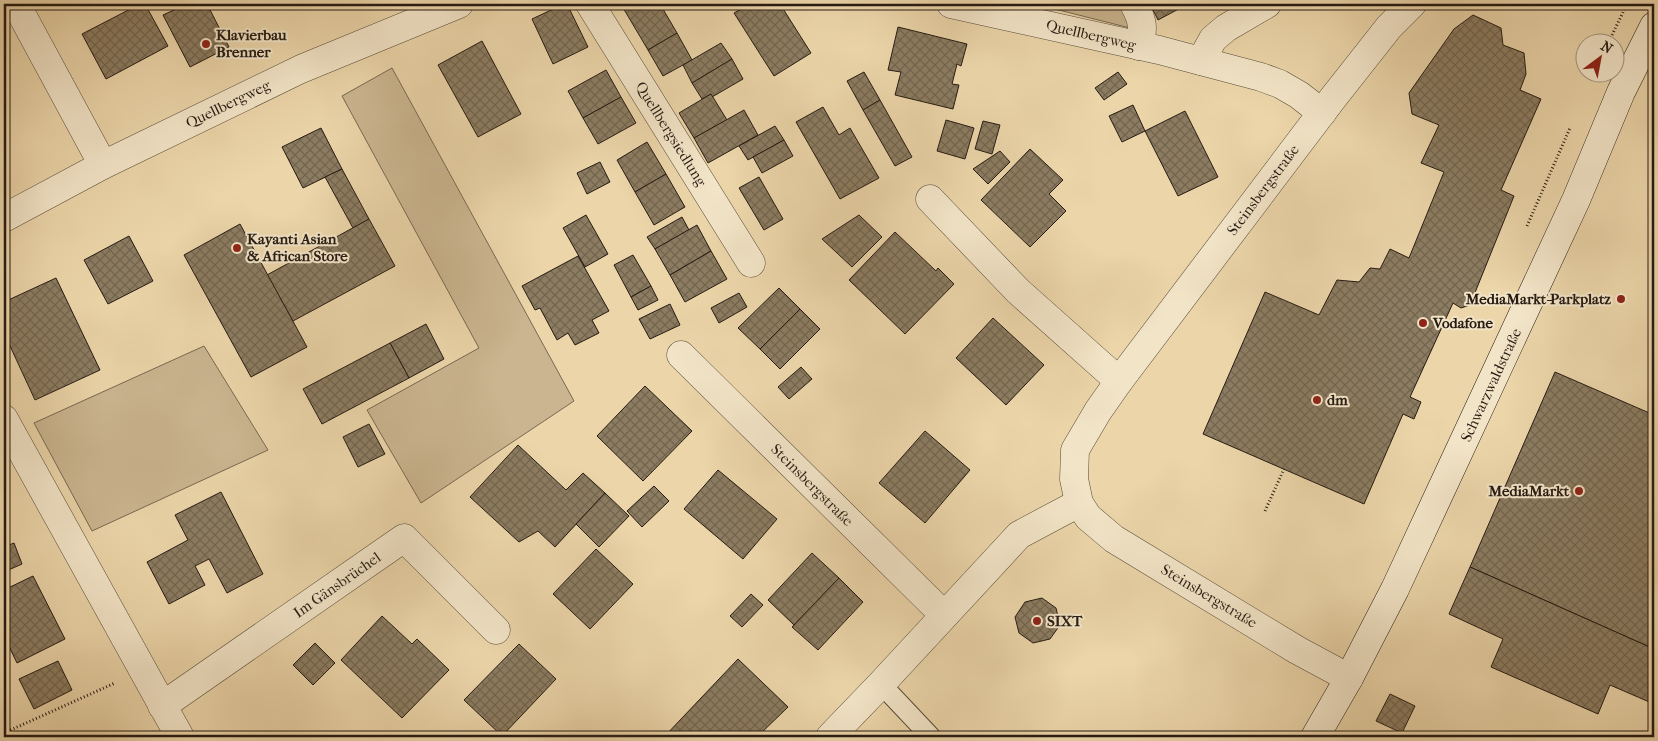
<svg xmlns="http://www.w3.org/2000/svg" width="1658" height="741" font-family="'IM FELL French Canon',serif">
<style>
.green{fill:#cab590;stroke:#786852}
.building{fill:url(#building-cross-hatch);stroke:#261b13}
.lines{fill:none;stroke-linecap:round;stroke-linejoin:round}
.service-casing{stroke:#574a38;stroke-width:21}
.minor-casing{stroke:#574a38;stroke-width:29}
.secondary-casing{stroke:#261b13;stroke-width:29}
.path{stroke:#261b13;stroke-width:3;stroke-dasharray:1 2.5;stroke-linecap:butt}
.service{stroke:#f2e4c7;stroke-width:19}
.minor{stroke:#f2e4c7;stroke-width:28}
.secondary{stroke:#f2e4c7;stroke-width:28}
.poi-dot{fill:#8f2418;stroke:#f2e4c7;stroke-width:2}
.labels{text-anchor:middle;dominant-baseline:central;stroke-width:4;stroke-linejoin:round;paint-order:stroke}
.poi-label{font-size:15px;font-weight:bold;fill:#261b13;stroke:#f2e4c7;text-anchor:start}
.street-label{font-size:15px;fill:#261b13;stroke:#f2e4c7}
</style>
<defs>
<pattern id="building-cross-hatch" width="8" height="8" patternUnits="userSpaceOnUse" patternTransform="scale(1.25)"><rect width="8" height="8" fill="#8c7c61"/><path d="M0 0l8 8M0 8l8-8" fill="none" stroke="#72654f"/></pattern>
</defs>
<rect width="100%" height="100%" fill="#ebd5a9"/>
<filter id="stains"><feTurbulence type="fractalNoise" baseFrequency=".004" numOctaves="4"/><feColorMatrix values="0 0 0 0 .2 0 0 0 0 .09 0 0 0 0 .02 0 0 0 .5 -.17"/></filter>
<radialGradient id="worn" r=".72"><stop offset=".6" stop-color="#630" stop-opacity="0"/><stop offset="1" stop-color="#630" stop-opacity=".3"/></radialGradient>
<g class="green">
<polygon points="1035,4 1123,4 1138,30"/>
<polygon points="392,68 574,401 421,503 367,410 479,348 342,96"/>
<polygon points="204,346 268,450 92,531 34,423"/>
</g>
<g class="building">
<polygon points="140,4 145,4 168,46 106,79 82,34"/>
<polygon points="187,4 207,4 229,47 190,67 163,15"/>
<polygon points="564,4 567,4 588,47 553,64 532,19"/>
<polygon points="626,4 660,4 677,33 648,50 622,6"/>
<polygon points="750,4 780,4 811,53 774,76 734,13"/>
<polygon points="1150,4 1188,4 1158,20"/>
<polygon points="1473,15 1501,28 1503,45 1524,53 1526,74 1520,90 1541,99 1501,190 1514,196 1470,305 1461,308 1453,303 1410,397 1421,402 1414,419 1403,414 1364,504 1203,434 1265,292 1319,315 1337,280 1359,282 1370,268 1380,269 1390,249 1409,258 1444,172 1421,163 1439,125 1412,114 1409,93 1454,29"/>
<polygon points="898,27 967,44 961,66 957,64 952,84 959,85 953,109 895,95 901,72 888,70"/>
<polygon points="677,33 692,60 663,76 648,50"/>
<polygon points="482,41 521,114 478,137 438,65"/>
<polygon points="721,43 732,59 692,83 683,65"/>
<polygon points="732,59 743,79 712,97 711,94 702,99 692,83"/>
<polygon points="606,70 621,97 583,118 568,91"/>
<polygon points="864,72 880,100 863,110 847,81"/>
<polygon points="1118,72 1127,84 1104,100 1095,88"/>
<polygon points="711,94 727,120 694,138 679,113"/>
<polygon points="621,97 636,123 598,144 583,118"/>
<polygon points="880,100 912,157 895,166 863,110"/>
<polygon points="1133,105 1145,131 1122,142 1109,116"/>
<polygon points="823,107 839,135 850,128 879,178 840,199 796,122"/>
<polygon points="744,110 758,135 708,163 694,138"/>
<polygon points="1185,111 1218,177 1178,196 1145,131"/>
<polygon points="946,120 974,128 965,159 937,151"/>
<polygon points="983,121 1000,125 992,154 975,149"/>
<polygon points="775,126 784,140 748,160 739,146"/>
<polygon points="321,128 342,169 303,188 282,147"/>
<polygon points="784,140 793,156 762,173 753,157"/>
<polygon points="647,142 666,174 635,192 617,160"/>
<polygon points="1030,149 1063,180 1049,194 1066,211 1030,247 981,200"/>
<polygon points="1000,151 1010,162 988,184 973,169"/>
<polygon points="600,162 610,182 587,194 577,173"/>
<polygon points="342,169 369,219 353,228 325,177"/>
<polygon points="666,174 685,207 654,225 635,192"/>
<polygon points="759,177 783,219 764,230 739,188"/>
<polygon points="586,215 608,254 585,267 563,228"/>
<polygon points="859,215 882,237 852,267 822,239"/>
<polygon points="682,217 689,230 655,249 647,237"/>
<polygon points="369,219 395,266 293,321 267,275"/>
<polygon points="240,224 307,347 251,377 184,255"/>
<polygon points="697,225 711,251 670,275 655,249"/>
<polygon points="895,232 936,271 938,268 954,284 905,334 849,280"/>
<polygon points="129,236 153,281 108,304 84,260"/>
<polygon points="711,251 727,279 685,302 670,275"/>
<polygon points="633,255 651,286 631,297 614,265"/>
<polygon points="578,256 609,311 592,320 599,333 575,345 568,333 557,340 540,308 535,310 522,286"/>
<polygon points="56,278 100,370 35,400 4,333 4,302"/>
<polygon points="651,286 658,300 638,310 631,297"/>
<polygon points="779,288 800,309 760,349 738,328"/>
<polygon points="739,293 747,307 719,323 711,308"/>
<polygon points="670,304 680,325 650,339 639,319"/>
<polygon points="800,309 820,329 780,369 760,349"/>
<polygon points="993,318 1044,365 1006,405 956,358"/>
<polygon points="426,324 444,359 409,378 390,343"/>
<polygon points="390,343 409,378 322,424 303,389"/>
<polygon points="801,367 812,379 789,399 778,387"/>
<polygon points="1555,372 1654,415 1654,649 1470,567"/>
<polygon points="645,386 692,431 643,481 597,436"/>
<polygon points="369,424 385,454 358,467 343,437"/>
<polygon points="925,431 970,470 925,523 879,483"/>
<polygon points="518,445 566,490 583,473 605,493 555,547 538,531 519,542 470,497"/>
<polygon points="718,470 777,519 743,559 684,509"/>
<polygon points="654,486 669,501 642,527 627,511"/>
<polygon points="221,492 263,574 227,593 209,559 195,566 205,585 169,604 147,562 188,540 175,515"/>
<polygon points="605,493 629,516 599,547 576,524"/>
<polygon points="14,543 22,564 4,572 4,547"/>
<polygon points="596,549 633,584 590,629 553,594"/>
<polygon points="812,553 839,578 794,625 768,600"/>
<polygon points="1470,567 1654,649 1654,704 1610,685 1598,714 1491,667 1503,639 1449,614"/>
<polygon points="33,576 65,639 17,663 4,636 4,590"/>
<polygon points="839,578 863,602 818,650 792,627"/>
<polygon points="751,594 763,605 742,627 730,616"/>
<polygon points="1042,598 1056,608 1060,625 1050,639 1033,643 1019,633 1015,617 1025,602"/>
<polygon points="382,616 412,644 417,639 449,670 402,718 341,660"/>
<polygon points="315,643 335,663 313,685 293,665"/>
<polygon points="519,644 556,679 502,736 464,700"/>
<polygon points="738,659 788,707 757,737 664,737"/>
<polygon points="58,661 72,690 34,709 19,679"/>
<polygon points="1390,694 1415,706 1402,733 1376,721"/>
</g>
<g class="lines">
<g class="service-casing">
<polyline id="service" points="881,684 931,737"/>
</g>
<g class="minor-casing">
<g id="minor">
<polyline points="16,4 103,165"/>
<polyline points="590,4 751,263"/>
<polyline points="951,4 1159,50 1261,77 1280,84 1299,95 1322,113"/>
<path d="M 1134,4 C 1143,21 1144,28 1139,46"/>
<polyline points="1201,61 1213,39 1226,28 1267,4"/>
<polyline points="930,199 1018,291 1119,381"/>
<polyline points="4,218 103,165 301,69 459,4"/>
<polyline points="681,355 944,615"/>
<polyline points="4,419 180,737"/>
<polyline points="1349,678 1297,650 1114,539 1088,517 1079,503 1074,479 1075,450 1098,411 1119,381 1333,98 1389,27 1412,4"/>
<polyline points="162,706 404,538 496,630"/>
<polyline points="830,737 881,684 1019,535 1079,503"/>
</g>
</g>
<g class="secondary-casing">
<polyline id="secondary" points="1315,737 1349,678 1395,589 1576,200 1621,92 1654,26"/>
</g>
<g class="path">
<polyline points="1610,9 1613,4"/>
<polyline points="1612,35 1627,4"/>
<polyline points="1527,226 1570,128"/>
<polyline points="1265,511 1284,469"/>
<polyline points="4,733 115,683"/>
</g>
<use href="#service" class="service"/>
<use href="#minor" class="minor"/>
<use href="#secondary" class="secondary"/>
</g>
<g class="poi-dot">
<circle cx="206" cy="44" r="5"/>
<circle cx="237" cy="248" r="5"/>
<circle cx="1621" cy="299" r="5"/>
<circle cx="1423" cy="323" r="5"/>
<circle cx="1317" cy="400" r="5"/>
<circle cx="1579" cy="491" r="5"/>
<circle cx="1037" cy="621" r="5"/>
</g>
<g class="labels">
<g class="poi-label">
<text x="216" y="35">Klavierbau<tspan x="216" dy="17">Brenner</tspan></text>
<text x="247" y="239">Kayanti Asian<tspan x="247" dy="17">&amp; African Store</tspan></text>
<text x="1611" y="299" text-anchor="end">MediaMarkt-Parkplatz</text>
<text x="1433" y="323">Vodafone</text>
<text x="1327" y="400">dm</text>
<text x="1569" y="491" text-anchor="end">MediaMarkt</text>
<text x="1047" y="621">SIXT</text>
</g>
<g class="street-label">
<text transform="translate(1091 35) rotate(13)">Quellbergweg</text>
<text transform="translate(228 104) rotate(-26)">Quellbergweg</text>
<text transform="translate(671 134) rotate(58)">Quellbergsiedlung</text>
<text transform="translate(1263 190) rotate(-53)">Steinsbergstraße</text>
<text transform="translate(1491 385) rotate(-65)">Schwarzwaldstraße</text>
<text transform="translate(812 485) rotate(45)">Steinsbergstraße</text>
<text transform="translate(337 585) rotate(-35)">Im Gänsbrüchel</text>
<text transform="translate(1209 596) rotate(31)">Steinsbergstraße</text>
</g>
</g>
<rect width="1658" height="741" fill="none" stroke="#ebd5a9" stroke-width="20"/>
<rect x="5" y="5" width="1648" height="731" fill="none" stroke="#261b13" stroke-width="2.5"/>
<rect x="10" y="10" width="1638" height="721" fill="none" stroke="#261b13"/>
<g transform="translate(1600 58) rotate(32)"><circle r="24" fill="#f2e4c7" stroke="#a0947f"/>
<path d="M0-4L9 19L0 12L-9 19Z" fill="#8f2418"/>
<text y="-8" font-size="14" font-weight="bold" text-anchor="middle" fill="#261b13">N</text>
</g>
<rect width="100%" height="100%" filter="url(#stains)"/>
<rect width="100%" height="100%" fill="url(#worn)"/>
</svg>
